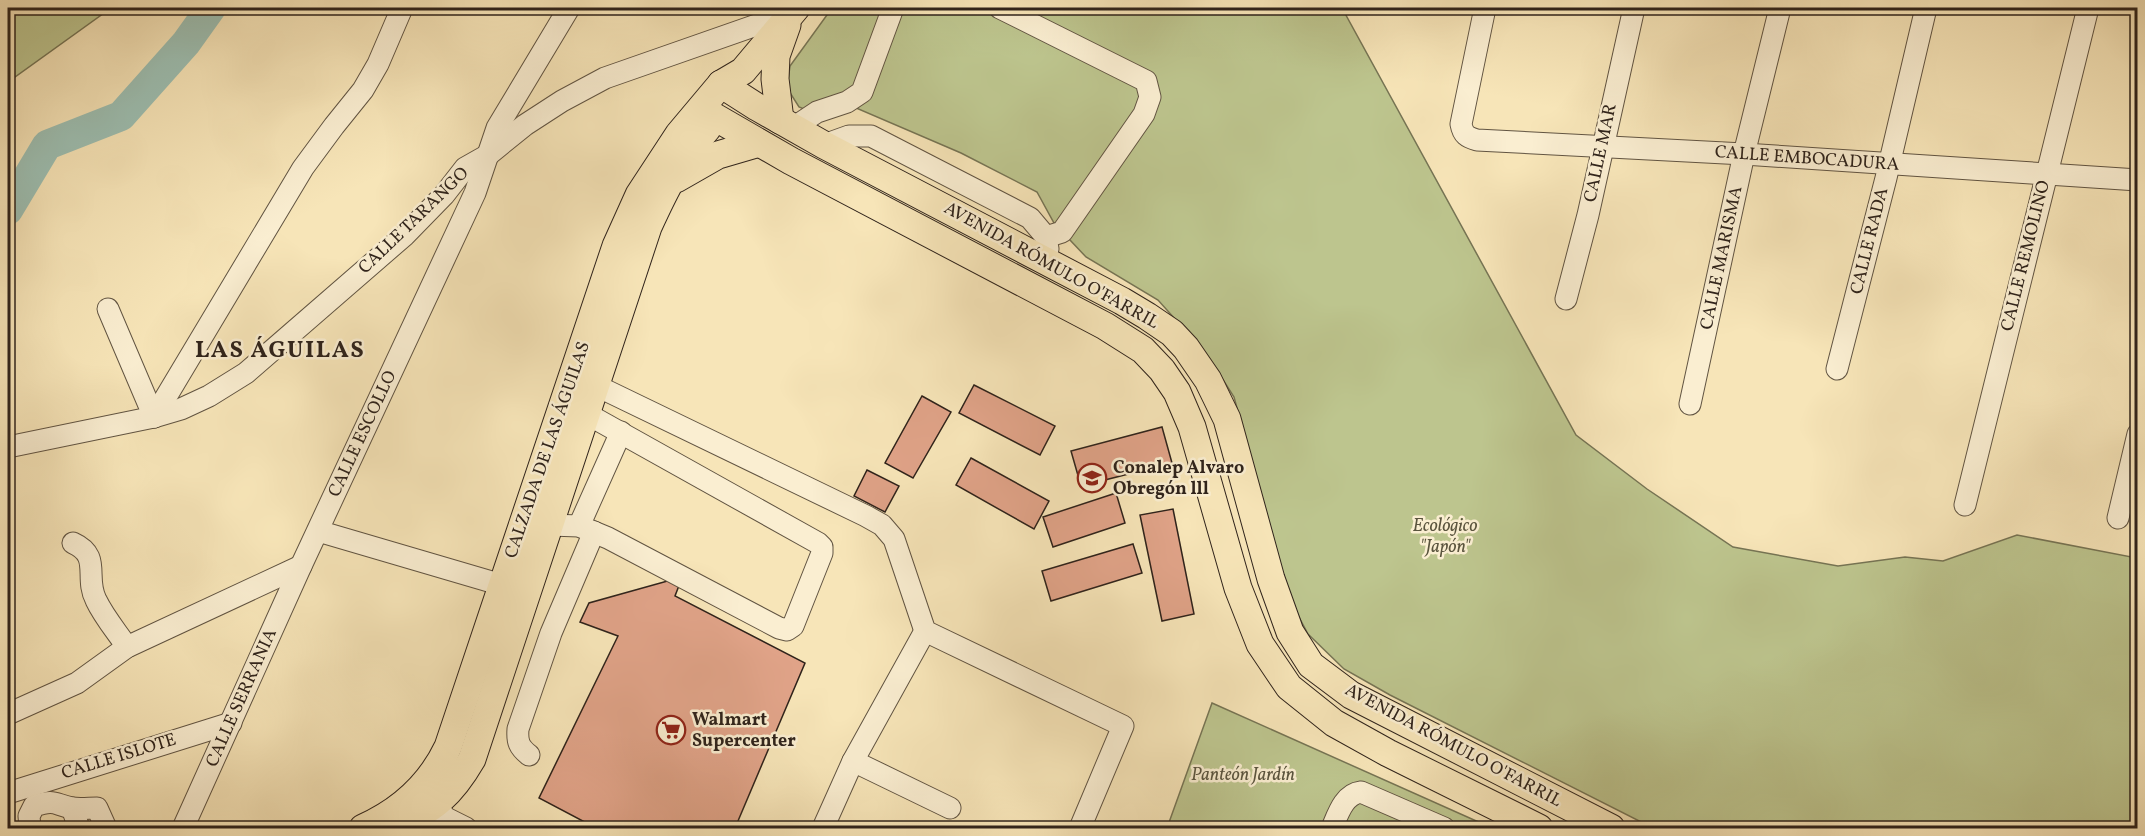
<svg xmlns="http://www.w3.org/2000/svg" width="2145" height="836" font-family="Vollkorn,serif">
<style>
.green{fill:#bdc58e;stroke:#767454;stroke-width:1.5}
.lines{fill:none;stroke-linecap:round;stroke-linejoin:round}
.river{stroke:#9dbfb2;stroke-width:30}
.building{fill:#e0a388;stroke:#2f231b;stroke-width:1.5}
.minor-casing{stroke:#615442;stroke-width:23}
.major-casing{stroke:#2f231b;stroke-width:29}
.minor{stroke:#faeed1;stroke-width:21}
.major{stroke:#f7e5b8;stroke-width:27}
.labels{text-anchor:middle;dominant-baseline:central;stroke-width:5;stroke-linejoin:round;paint-order:stroke}
.street-label{font-size:18px;fill:#2f231b;stroke:#faeed1}
.poi-label{font-size:18px;font-weight:bold;fill:#2f231b;stroke:#faeed1;text-anchor:start}
.park-label{font-size:18px;font-style:italic;fill:#5a543e;stroke:#faeed1}
.district-label{font-size:24px;font-weight:bold;letter-spacing:1.5px;fill:#2f231b;stroke:#faeed1}
</style>
<rect width="100%" height="100%" fill="#f7e5b8"/>
<filter id="stains"><feTurbulence type="fractalNoise" baseFrequency=".00333" numOctaves="4"/><feColorMatrix values="0 0 0 0 .2 0 0 0 0 .09 0 0 0 0 .02 0 0 0 .5 -.17"/></filter>
<radialGradient id="worn" r=".72"><stop offset=".6" stop-color="#630" stop-opacity="0"/><stop offset="1" stop-color="#630" stop-opacity=".3"/></radialGradient>
<g class="green">
<polygon points="8,8 111,8 8,82"/>
<polygon points="832,8 1342,8 1576,435 1647,489 1733,547 1838,566 1905,557 1943,561 2017,535 2137,558 2137,828 1653,828 1390,695 1344,669 1308,634 1290,600 1234,397 1215,367 1184,329 1158,300 1086,257 1054,223 1037,192 961,153 854,107 821,116 799,107 787,88 790,66"/>
<polygon points="1212,703 1492,828 1167,828"/>
</g>
<g class="lines">
<polyline class="river" points="8,210 47,145 121,116 186,43 211,8"/>
</g>
<g class="building">
<polygon points="974,385 1055,426 1040,455 959,413"/>
<polygon points="922,396 951,412 913,478 885,463"/>
<polygon points="1162,427 1172,463 1081,486 1071,451"/>
<polygon points="971,458 1049,501 1034,529 956,485"/>
<polygon points="867,470 899,486 885,512 854,496"/>
<polygon points="1116,493 1125,523 1053,547 1043,517"/>
<polygon points="1173,509 1194,614 1162,621 1140,515"/>
<polygon points="1133,544 1142,573 1051,601 1042,571"/>
<polygon points="671,580 680,583 675,596 805,663 735,828 596,828 539,798 618,636 580,622 589,603"/>
</g>
<g class="lines">
<g class="minor-casing">
<g id="minor">
<polyline points="1000,8 1146,81 1150,97 1144,114 1062,232 1046,237"/>
<path d="M 1485,8 L 1461,124 C 1463,135 1467,137 1477,140 L 1744,154 L 2138,180"/>
<polyline points="793,128 817,112 847,102 862,92 893,8"/>
<polyline points="824,145 849,136 871,136 1030,218 1046,237 1048,249"/>
<polyline points="1566,299 1588,215 1634,8"/>
<polyline points="108,309 154,417"/>
<polyline points="1837,369 1886,178 1926,8"/>
<polyline points="597,386 866,516 882,525 894,539 925,631 1123,726 1080,828"/>
<polyline points="1690,404 1744,154 1780,8"/>
<polyline points="154,417 303,168 334,126 363,90 378,64 402,8"/>
<polyline points="8,447 154,417 181,409 209,396 246,373 405,235 444,195 465,168 488,155 525,125 562,101 605,78 791,13 790,11"/>
<polyline points="1965,505 2088,8"/>
<polyline points="2118,518 2138,434"/>
<polyline points="550,525 579,526 608,538 779,628 787,630 793,626 822,553 822,547 818,543 587,414"/>
<polyline points="579,526 621,432"/>
<polyline points="318,531 502,585"/>
<path d="M 73,543 C 102,556 84,577 96,600 C 104,617 117,632 127,647"/>
<polyline points="8,714 77,683 127,647 301,566"/>
<path d="M 529,755 C 519,747 517,742 518,729 L 551,633 L 594,532"/>
<polyline points="853,761 950,808"/>
<polyline points="8,793 231,723"/>
<polyline points="426,794 446,818 466,828"/>
<polyline points="72,808 79,828"/>
<path d="M 30,828 L 29,816 L 34,806 C 56,799 53,804 72,808 C 80,809 89,808 97,808 L 106,828"/>
<polyline points="183,828 301,566 475,193 497,128 569,8"/>
<polyline points="823,828 853,761 925,631"/>
<path d="M 1332,828 C 1338,814 1344,794 1361,792 L 1444,828"/>
</g>
</g>
<g class="major-casing">
<g id="major">
<polyline points="721,84 757,107 824,145 1122,301 1147,316 1172,333 1186,348 1208,380 1227,419 1271,579 1290,632 1311,665 1351,695 1611,828"/>
<polyline points="701,109 791,161 1105,326 1143,350 1162,370 1177,392 1192,427 1238,588 1260,644 1289,687 1334,723 1388,753 1539,828"/>
<polyline points="780,120 775,79 776,56 787,25"/>
<polyline points="676,179 718,155 759,143"/>
<path d="M 363,828 C 401,811 430,785 448,747 L 616,246 L 639,195 L 679,134 L 721,84 L 743,71 L 796,8"/>
<path d="M 398,828 C 434,807 450,797 472,759 L 648,227 C 664,192 681,157 707,129"/>
</g>
</g>
<use href="#minor" class="minor"/>
<use href="#major" class="major"/>
</g>
<defs>
<g id="university-ring" transform="scale(1.5)"><circle r="9.5" fill="#faeed1" stroke="#8f2418" stroke-width="1.5"/><path d="M0-5L7-2L0 1L-7-2ZM-4 1L0 2.5L4 1V4Q0 6-4 4Z" fill="#8f2418"/></g>
<g id="supermarket-ring" transform="scale(1.5)"><circle r="9.5" fill="#faeed1" stroke="#8f2418" stroke-width="1.5"/><path d="M-6-5.5h2.5l.6 2H6L4.5 2H-2.5L-4.4-4H-6ZM-1.5 3.2a1.3 1.3 0 1 0 .1 0ZM3 3.2a1.3 1.3 0 1 0 .1 0Z" fill="#8f2418"/></g>
</defs>
<g fill-rule="evenodd">
<use href="#university-ring" x="1092" y="478"/>
<use href="#supermarket-ring" x="671" y="730"/>
</g>
<g class="labels">
<g class="street-label">
<text transform="translate(1601 153) rotate(-78)">CALLE MAR</text>
<text transform="translate(1807 159) rotate(4)">CALLE EMBOCADURA</text>
<text transform="translate(414 221) rotate(-44)">CALLE TARANGO</text>
<text transform="translate(1870 241) rotate(-76)">CALLE RADA</text>
<text transform="translate(2026 256) rotate(-76)">CALLE REMOLINO</text>
<text transform="translate(1722 258) rotate(-78)">CALLE MARISMA</text>
<text transform="translate(1051 266) rotate(29)">AVENIDA RÓMULO O'FARRIL</text>
<text transform="translate(363 434) rotate(-65)">CALLE ESCOLLO</text>
<text transform="translate(548 450) rotate(-71)">CALZADA DE LAS ÁGUILAS</text>
<text transform="translate(242 698) rotate(-66)">CALLE SERRANIA</text>
<text transform="translate(1453 746) rotate(28)">AVENIDA RÓMULO O'FARRIL</text>
<text transform="translate(119 757) rotate(-17)">CALLE ISLOTE</text>
</g>
<g class="poi-label">
<text x="1113" y="468">Conalep Alvaro<tspan x="1113" dy="21">Obregón lll</tspan></text>
<text x="692" y="720">Walmart<tspan x="692" dy="21">Supercenter</tspan></text>
</g>
<g class="park-label">
<text x="1445" y="526">Ecológico<tspan x="1445" dy="21">"Japón"</tspan></text>
<text x="1243" y="775">Panteón Jardín</text>
</g>
<g class="district-label">
<text x="280" y="351">LAS ÁGUILAS</text>
</g>
</g>
<rect width="2145" height="836" fill="none" stroke="#f7e5b8" stroke-width="30"/>
<rect x="9" y="9" width="2127" height="818" fill="none" stroke="#2f231b" stroke-width="3"/>
<rect x="15" y="15" width="2115" height="806" fill="none" stroke="#2f231b" stroke-width="1.5"/>
<rect width="100%" height="100%" filter="url(#stains)"/>
<rect width="100%" height="100%" fill="url(#worn)"/>
</svg>
